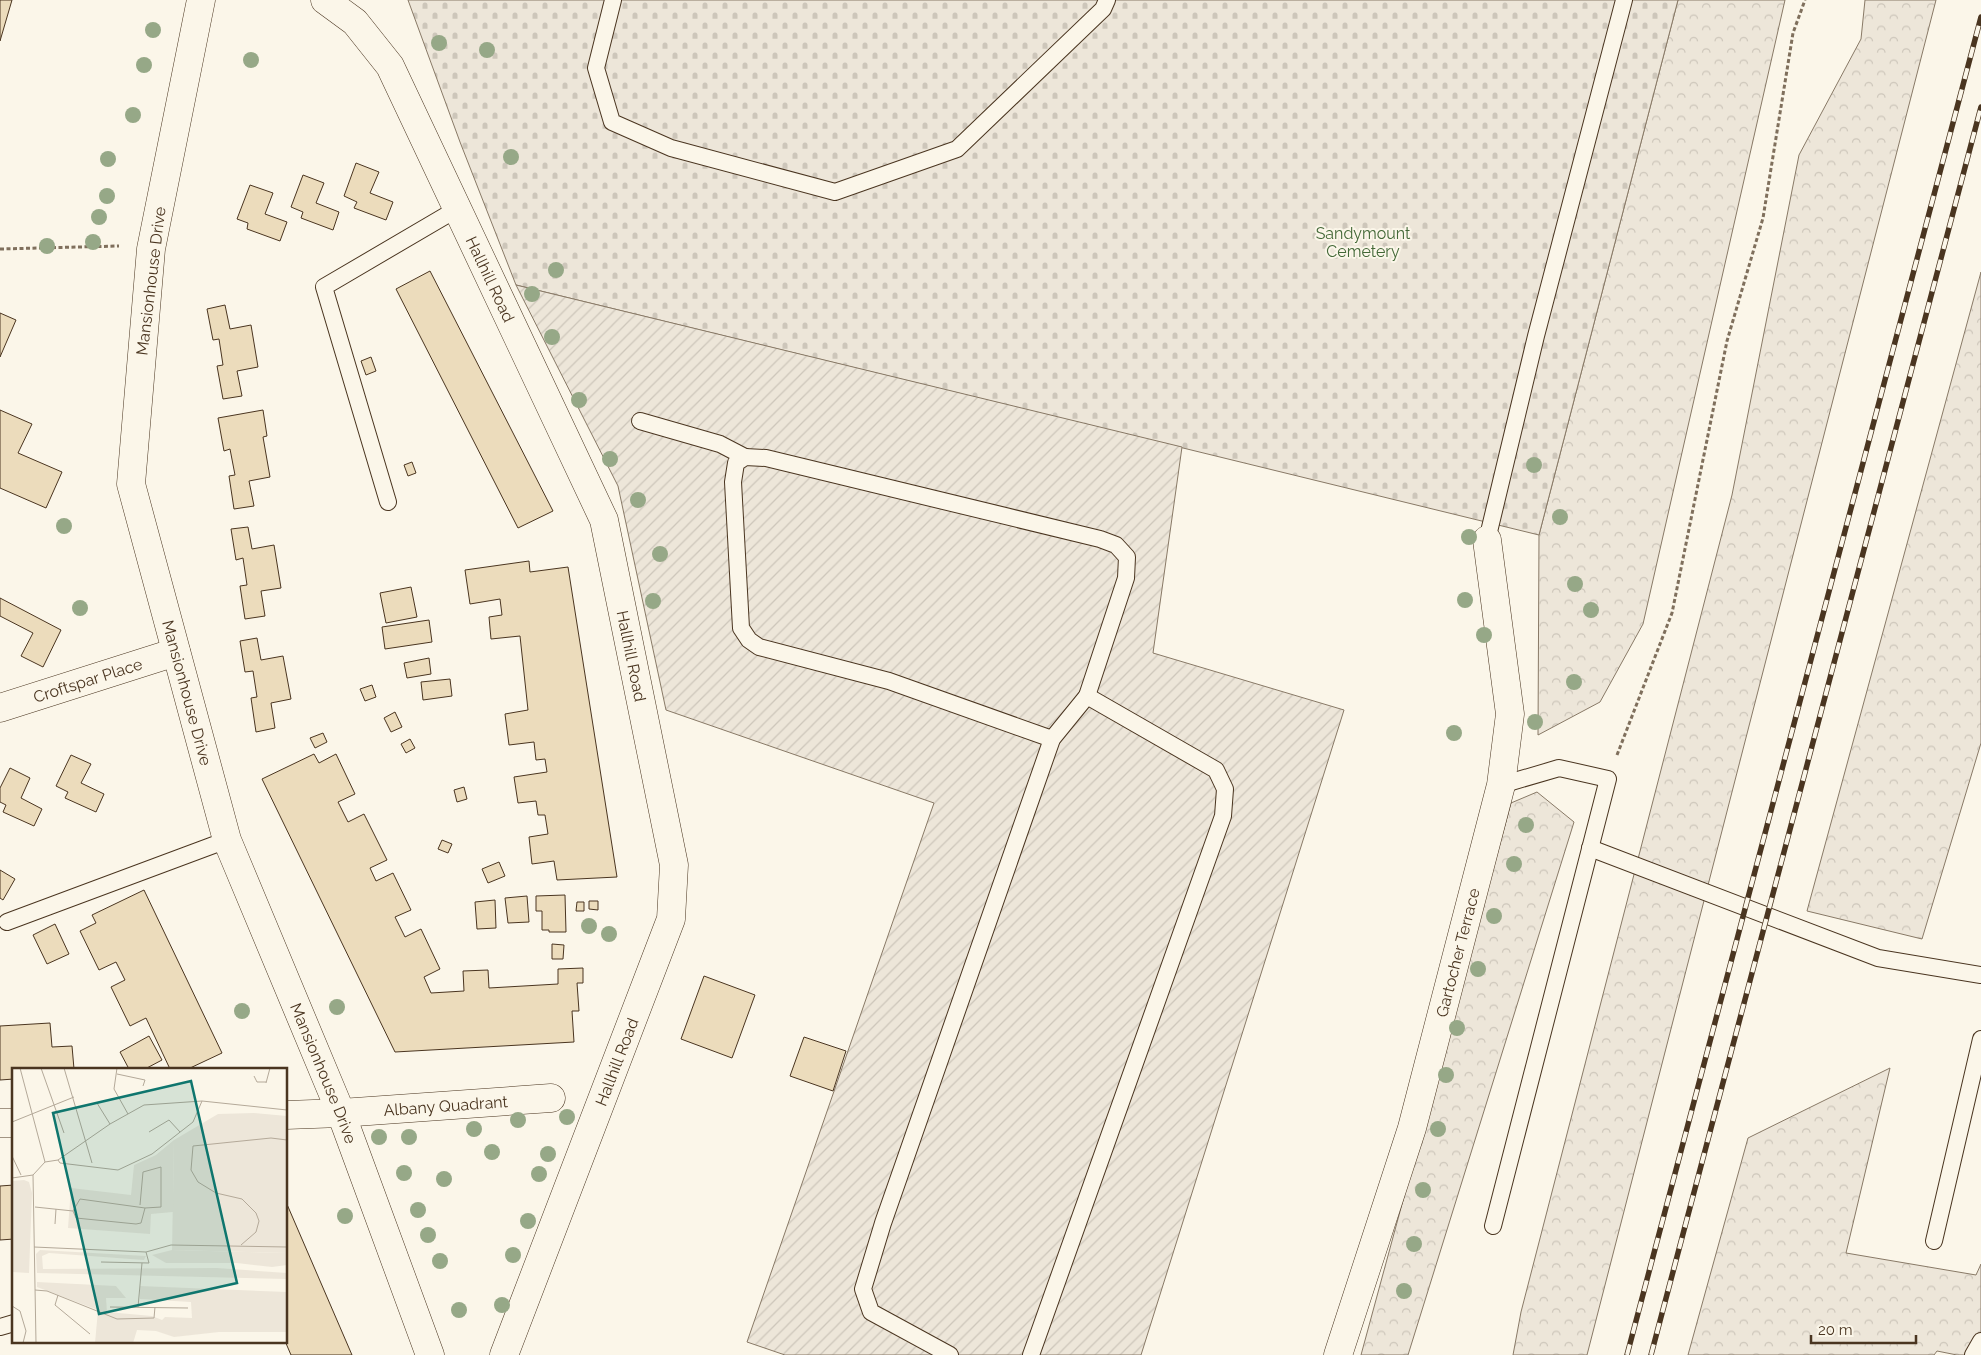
<svg xmlns="http://www.w3.org/2000/svg" width="1981" height="1355" font-family="Raleway,sans-serif">
<style>
.forest{fill:url(#forest-crowns);stroke:#887966}
.cemetery{fill:url(#cemetery-stones);stroke:#887966}
.garden{fill:url(#garden-furrows);stroke:#887966}
.building{fill:#ecdcbc;stroke:#4a3520}
.lines{fill:none;stroke-linecap:round;stroke-linejoin:round}
.service-casing{stroke:#4a3520;stroke-width:18}
.minor-casing{stroke:#4a3520;stroke-width:29}
.tertiary-casing{stroke:#4a3520;stroke-width:29}
.path{stroke:#7f6f5c;stroke-width:3;stroke-dasharray:4 2.5;stroke-linecap:butt}
.service{stroke:#fbf6e9;stroke-width:16}
.minor{stroke:#fbf6e9;stroke-width:28}
.tertiary{stroke:#fbf6e9;stroke-width:28}
.rail-casing{stroke:#4a3520;stroke-width:5.5}
.rail{stroke:#fbf6e9;stroke-width:4;stroke-dasharray:11;stroke-linecap:butt}
.tree{fill:#96a887}
.labels{text-anchor:middle;dominant-baseline:central;stroke-width:4;stroke-linejoin:round;paint-order:stroke}
.park-label{font-size:16px;fill:#436837;stroke:#fbf6e9}
.street-label{font-size:16px;fill:#4a3520;stroke:#fbf6e9}
.inset-road{fill:none;stroke:#b4a999;stroke-width:1}
.view{fill:#0f766e;fill-opacity:0.15;stroke:#0f766e;stroke-width:2.5}
.inset-edge{fill:none;stroke:#4a3520;stroke-width:2.5}
</style>
<defs>
<pattern id="forest-crowns" width="20" height="18" patternUnits="userSpaceOnUse" patternTransform="scale(1.25)"><rect width="20" height="18" fill="#ede6d9"/><path d="M2 6a3 3 0 1 1 6 0M12 15a3 3 0 1 1 6 0" fill="none" stroke="#cdc6ba"/></pattern>
<pattern id="cemetery-stones" width="16" height="16" patternUnits="userSpaceOnUse" patternTransform="scale(1.25)"><rect width="16" height="16" fill="#ede6d9"/><path d="M2 7V4a2 2 0 0 1 4 0v3zM10 15v-3a2 2 0 0 1 4 0v3z" fill="#cdc6ba"/></pattern>
<pattern id="garden-furrows" width="10" height="10" patternUnits="userSpaceOnUse" patternTransform="scale(1.25)"><rect width="10" height="10" fill="#ede6d9"/><path d="M-1 1l2-2M0 10L10 0M9 11l2-2" fill="none" stroke="#cdc6ba"/></pattern>
</defs>
<rect width="100%" height="100%" fill="#fbf6e9"/>
<g class="forest">
<polygon points="1678,0 1785,0 1643,624 1600,702 1538,735 1539,535"/>
<polygon points="1865,0 1936,0 1587,1355 1513,1355 1521,1312 1732,495 1799,155 1861,39"/>
<polygon points="1981,272 1981,743 1922,939 1807,911"/>
<polygon points="1537,792 1574,822 1408,1355 1361,1355 1511,803"/>
<polygon points="1890,1068 1846,1253 1976,1275 1981,1264 1981,1355 1957,1355 1937,1351 1934,1355 1688,1355 1748,1138"/>
</g>
<polygon class="cemetery" points="408,0 1678,0 1539,535 516,285 460,142"/>
<polygon class="garden" points="516,285 1182,447 1153,653 1344,710 1141,1355 785,1355 747,1342 934,803 666,710 618,486"/>
<g class="building">
<polygon points="0,0 12,0 0,41"/>
<polygon points="356,163 379,172 370,193 393,202 386,220 354,208 357,202 344,196"/>
<polygon points="303,175 324,183 316,203 339,212 333,230 301,218 303,212 291,207"/>
<polygon points="250,185 273,193 265,214 287,222 280,241 247,229 248,223 237,219"/>
<polygon points="430,271 553,511 518,528 396,289"/>
<polygon points="225,305 230,329 251,325 258,367 237,371 242,396 223,399 217,366 223,365 219,339 213,340 207,309"/>
<polygon points="0,313 16,320 0,357"/>
<polygon points="371,357 376,371 366,375 361,361"/>
<polygon points="0,410 32,424 18,453 62,472 46,508 0,488"/>
<polygon points="263,410 267,436 263,437 270,477 249,481 254,506 234,509 229,476 235,475 230,449 224,451 218,418"/>
<polygon points="412,462 416,473 408,476 404,465"/>
<polygon points="248,527 252,549 274,545 281,588 261,591 265,616 245,619 240,586 247,585 243,558 236,560 231,529"/>
<polygon points="529,561 530,572 568,567 617,877 557,880 554,861 532,864 529,837 548,834 545,815 538,815 536,801 518,803 514,777 547,772 545,759 536,760 534,742 509,745 505,714 528,710 520,636 491,639 489,617 502,615 500,599 470,604 465,570"/>
<polygon points="411,587 417,617 386,623 380,593"/>
<polygon points="0,598 61,630 43,667 21,656 33,633 0,616"/>
<polygon points="429,620 432,642 385,649 382,627"/>
<polygon points="257,638 261,660 283,656 291,699 271,703 275,728 256,732 251,698 257,697 253,671 245,672 240,641"/>
<polygon points="429,658 431,674 407,678 404,663"/>
<polygon points="450,679 452,696 423,700 421,682"/>
<polygon points="372,685 376,697 365,701 360,689"/>
<polygon points="395,712 402,727 391,732 384,718"/>
<polygon points="323,733 327,742 315,748 310,738"/>
<polygon points="410,739 415,748 406,753 401,744"/>
<polygon points="314,754 319,763 336,754 355,794 338,802 348,822 364,814 387,860 370,868 376,881 393,873 411,910 395,917 405,937 421,929 440,969 424,977 431,993 464,991 463,971 488,970 489,988 558,984 558,969 583,968 583,983 577,983 579,1011 572,1011 574,1042 395,1052 262,779"/>
<polygon points="71,755 91,764 81,783 104,794 96,812 65,798 68,792 56,786"/>
<polygon points="10,768 30,778 21,798 42,809 34,826 3,812 6,805 0,802 0,788"/>
<polygon points="464,787 467,799 457,802 454,790"/>
<polygon points="442,840 452,844 448,853 438,849"/>
<polygon points="499,862 505,876 488,883 482,869"/>
<polygon points="0,870 15,879 3,900 0,898"/>
<polygon points="144,890 222,1053 188,1069 170,1069 146,1018 130,1026 111,987 125,980 116,962 99,970 80,931 96,923 92,915"/>
<polygon points="565,895 566,932 549,932 549,930 542,930 542,911 536,911 536,896"/>
<polygon points="527,896 529,922 508,923 505,898"/>
<polygon points="495,900 496,928 477,929 475,902"/>
<polygon points="589,901 598,901 598,910 589,909"/>
<polygon points="577,902 584,902 584,911 576,911"/>
<polygon points="55,924 69,954 47,964 33,935"/>
<polygon points="552,944 564,945 563,959 552,959"/>
<polygon points="704,976 755,995 732,1058 681,1039"/>
<polygon points="50,1023 52,1047 72,1046 74,1069 14,1069 14,1079 0,1080 0,1026"/>
<polygon points="149,1036 162,1060 145,1069 129,1069 120,1052"/>
<polygon points="804,1037 846,1051 833,1091 790,1076"/>
<polygon points="14,1185 14,1239 0,1240 0,1186"/>
<polygon points="286,1202 352,1355 291,1355 285,1341"/>
</g>
<g class="lines">
<g class="service-casing">
<g id="service">
<polyline points="613,0 596,68 612,122 671,148 835,192 957,149 1103,9 1107,0"/>
<polyline points="640,421 720,444 745,457"/>
<polyline points="388,502 324,287 457,209"/>
<polyline points="1487,540 1536,336 1624,0"/>
<polyline points="1052,739 889,681 759,647 749,640 741,628 733,482 736,463 745,457 766,458 1100,539 1116,545 1127,557 1126,578 1087,696"/>
<polyline points="1590,848 1878,958 1981,975"/>
<polyline points="7,922 227,840"/>
<polyline points="1493,1226 1608,779 1559,768 1501,785"/>
<polyline points="1934,1241 1981,1039"/>
<polyline points="0,1327 14,1323"/>
<polyline points="950,1355 871,1312 863,1289 883,1223 1052,739 1087,696 1216,770 1225,789 1223,816 1031,1355"/>
<polyline points="1973,1355 1981,1341"/>
</g>
</g>
<g class="minor-casing">
<g id="minor">
<path id="s1" d="M 325,0 L 355,22 L 390,66 L 604,520 L 674,865 L 671,919 L 504,1355"/>
<path id="s2" d="M 0,708 L 176,652"/>
<path id="s3" d="M 286,1115 L 341,1113 L 551,1098"/>
<polyline points="0,1123 14,1123"/>
<path id="s4" d="M 1338,1355 L 1412,1128 L 1501,785 L 1510,714 L 1487,540"/>
</g>
</g>
<g class="tertiary-casing">
<g id="tertiary">
<path id="s5" d="M 201,0 L 151,249 L 131,484 L 227,840 L 341,1113 L 430,1355"/>
</g>
</g>
<g class="path">
<polyline points="0,249 119,246"/>
<polyline points="1617,755 1672,613 1727,341 1763,218 1793,33 1805,0"/>
</g>
<use href="#service" class="service"/>
<use href="#minor" class="minor"/>
<use href="#tertiary" class="tertiary"/>
<g class="rail-casing">
<g id="rail">
<polyline points="1627,1355 1981,17"/>
<polyline points="1651,1355 1981,107"/>
</g>
</g>
<use href="#rail" class="rail"/>
</g>
<g class="tree">
<circle cx="153" cy="30" r="8"/>
<circle cx="439" cy="43" r="8"/>
<circle cx="487" cy="50" r="8"/>
<circle cx="251" cy="60" r="8"/>
<circle cx="144" cy="65" r="8"/>
<circle cx="133" cy="115" r="8"/>
<circle cx="511" cy="157" r="8"/>
<circle cx="108" cy="159" r="8"/>
<circle cx="107" cy="196" r="8"/>
<circle cx="99" cy="217" r="8"/>
<circle cx="93" cy="242" r="8"/>
<circle cx="47" cy="246" r="8"/>
<circle cx="556" cy="270" r="8"/>
<circle cx="532" cy="294" r="8"/>
<circle cx="552" cy="337" r="8"/>
<circle cx="579" cy="400" r="8"/>
<circle cx="610" cy="459" r="8"/>
<circle cx="1534" cy="465" r="8"/>
<circle cx="638" cy="500" r="8"/>
<circle cx="1560" cy="517" r="8"/>
<circle cx="64" cy="526" r="8"/>
<circle cx="1469" cy="537" r="8"/>
<circle cx="660" cy="554" r="8"/>
<circle cx="1575" cy="584" r="8"/>
<circle cx="1465" cy="600" r="8"/>
<circle cx="653" cy="601" r="8"/>
<circle cx="80" cy="608" r="8"/>
<circle cx="1591" cy="610" r="8"/>
<circle cx="1484" cy="635" r="8"/>
<circle cx="1574" cy="682" r="8"/>
<circle cx="1535" cy="722" r="8"/>
<circle cx="1454" cy="733" r="8"/>
<circle cx="1526" cy="825" r="8"/>
<circle cx="1514" cy="864" r="8"/>
<circle cx="1494" cy="916" r="8"/>
<circle cx="589" cy="926" r="8"/>
<circle cx="609" cy="934" r="8"/>
<circle cx="1478" cy="969" r="8"/>
<circle cx="337" cy="1007" r="8"/>
<circle cx="242" cy="1011" r="8"/>
<circle cx="1457" cy="1028" r="8"/>
<circle cx="1446" cy="1075" r="8"/>
<circle cx="567" cy="1117" r="8"/>
<circle cx="518" cy="1120" r="8"/>
<circle cx="474" cy="1129" r="8"/>
<circle cx="1438" cy="1129" r="8"/>
<circle cx="379" cy="1137" r="8"/>
<circle cx="409" cy="1137" r="8"/>
<circle cx="492" cy="1152" r="8"/>
<circle cx="548" cy="1154" r="8"/>
<circle cx="404" cy="1173" r="8"/>
<circle cx="539" cy="1174" r="8"/>
<circle cx="444" cy="1179" r="8"/>
<circle cx="1423" cy="1190" r="8"/>
<circle cx="418" cy="1210" r="8"/>
<circle cx="345" cy="1216" r="8"/>
<circle cx="528" cy="1221" r="8"/>
<circle cx="428" cy="1235" r="8"/>
<circle cx="1414" cy="1244" r="8"/>
<circle cx="513" cy="1255" r="8"/>
<circle cx="440" cy="1261" r="8"/>
<circle cx="1404" cy="1291" r="8"/>
<circle cx="502" cy="1305" r="8"/>
<circle cx="459" cy="1310" r="8"/>
</g>
<g class="labels">
<g class="park-label">
<text x="1363" y="233">Sandymount<tspan x="1363" dy="18">Cemetery</tspan></text>
</g>
<g class="street-label">
<text stroke="none"><textPath href="#s1" startOffset="329">Hallhill Road</textPath></text>
<text transform="translate(151 281) rotate(-83)">Mansionhouse Drive</text>
<text stroke="none"><textPath href="#s1" startOffset="734">Hallhill Road</textPath></text>
<text stroke="none"><textPath href="#s2" startOffset="92">Croftspar Place</textPath></text>
<text stroke="none"><textPath href="#s5" startOffset="706">Mansionhouse Drive</textPath></text>
<text stroke="none"><textPath href="#s4" startOffset="420">Gartocher Terrace</textPath></text>
<text transform="translate(617 1062) rotate(-69)">Hallhill Road</text>
<text stroke="none"><textPath href="#s5" startOffset="1111">Mansionhouse Drive</textPath></text>
<text stroke="none"><textPath href="#s3" startOffset="160">Albany Quadrant</textPath></text>
</g>
</g>
<g transform="translate(12 1068)">
<rect width="275" height="275" fill="#fbf6e9"/>
<path d="M 28,182 L 134,188 L 132,192 L 37,185 L 30,188 L 31,201 L 205,200 L 275,205 L 275,211 L 25,205 L 24,186 ZM 160,182 L 275,185 L 275,197 L 260,199 L 225,195 L 154,195 L 140,187 ZM 25,214 L 104,218 L 114,230 L 94,230 L 95,244 L 140,248 L 150,252 L 153,249 L 180,250 L 179,234 L 128,231 L 128,218 L 275,224 L 275,264 L 207,264 L 162,269 L 144,263 L 125,262 L 121,275 L 83,275 L 86,242 L 25,219 Z" fill="#ede6d9"/>
<path d="M 242,45 L 275,48 L 275,185 L 160,182 L 162,72 L 206,46 Z" fill="#ede6d9"/>
<path d="M 12,112 L 17,114 L 20,125 L 17,205 L 0,204 L 0,113 Z" fill="#ede6d9"/>
<path d="M 162,72 L 161,144 L 139,146 L 138,166 L 56,160 L 59,120 L 119,127 L 122,97 L 144,87 Z" fill="#ede6d9"/>
<path d="M 0,151 L 9,167 L 7,179 L 0,187 L 5,167 Z" fill="#ede6d9"/>
<path class="inset-road" d="M 8,0 L 33,94 L 21,107 L 24,275M 29,0 L 52,65M 52,0 L 80,95M 105,0 L 102,21 L 116,46M 168,0 L 201,0M 105,6 L 133,12 L 131,18M 242,8 L 245,14 L 254,14M 254,15 L 258,0M 85,35 L 98,56M 0,54 L 62,29M 137,64 L 157,52 L 168,64M 0,88 L 9,107M 46,92 L 48,95 L 106,102 L 140,86 L 181,54 L 190,33M 33,94 L 46,92 L 98,56 L 132,37 L 190,33 L 275,42M 0,110 L 21,107M 128,137 L 131,104 L 149,99 L 149,139 L 133,140M 23,139 L 61,143 L 64,150 L 124,156 L 129,155 L 133,140 L 68,131 L 61,143M 43,156 L 44,141M 229,177 L 244,164 L 247,153 L 244,145 L 230,131 L 204,125 L 186,114 L 179,102 L 181,78 L 259,70 L 275,72M 22,179 L 134,184 L 159,177 L 275,179M 89,194 L 137,195 L 134,184M 23,222 L 35,223 L 105,251 L 142,250 L 143,239M 46,227 L 43,237 L 78,266M 0,238 L 8,243 L 14,263 L 11,275M 98,239 L 176,240M 126,239 L 130,195"/>
<path class="view" d="M 179,13 L 225,215 L 87,246 L 41,45 Z"/>
<rect width="275" height="275" class="inset-edge"/>
</g>
<path d="M1811 1335v8h105v-8" fill="none" stroke="#4a3520" stroke-width="2.5"/>
<text x="1818" y="1335" font-size="15" fill="#4a3520" stroke="#fbf6e9" stroke-width="4" paint-order="stroke">20 m</text>
</svg>
